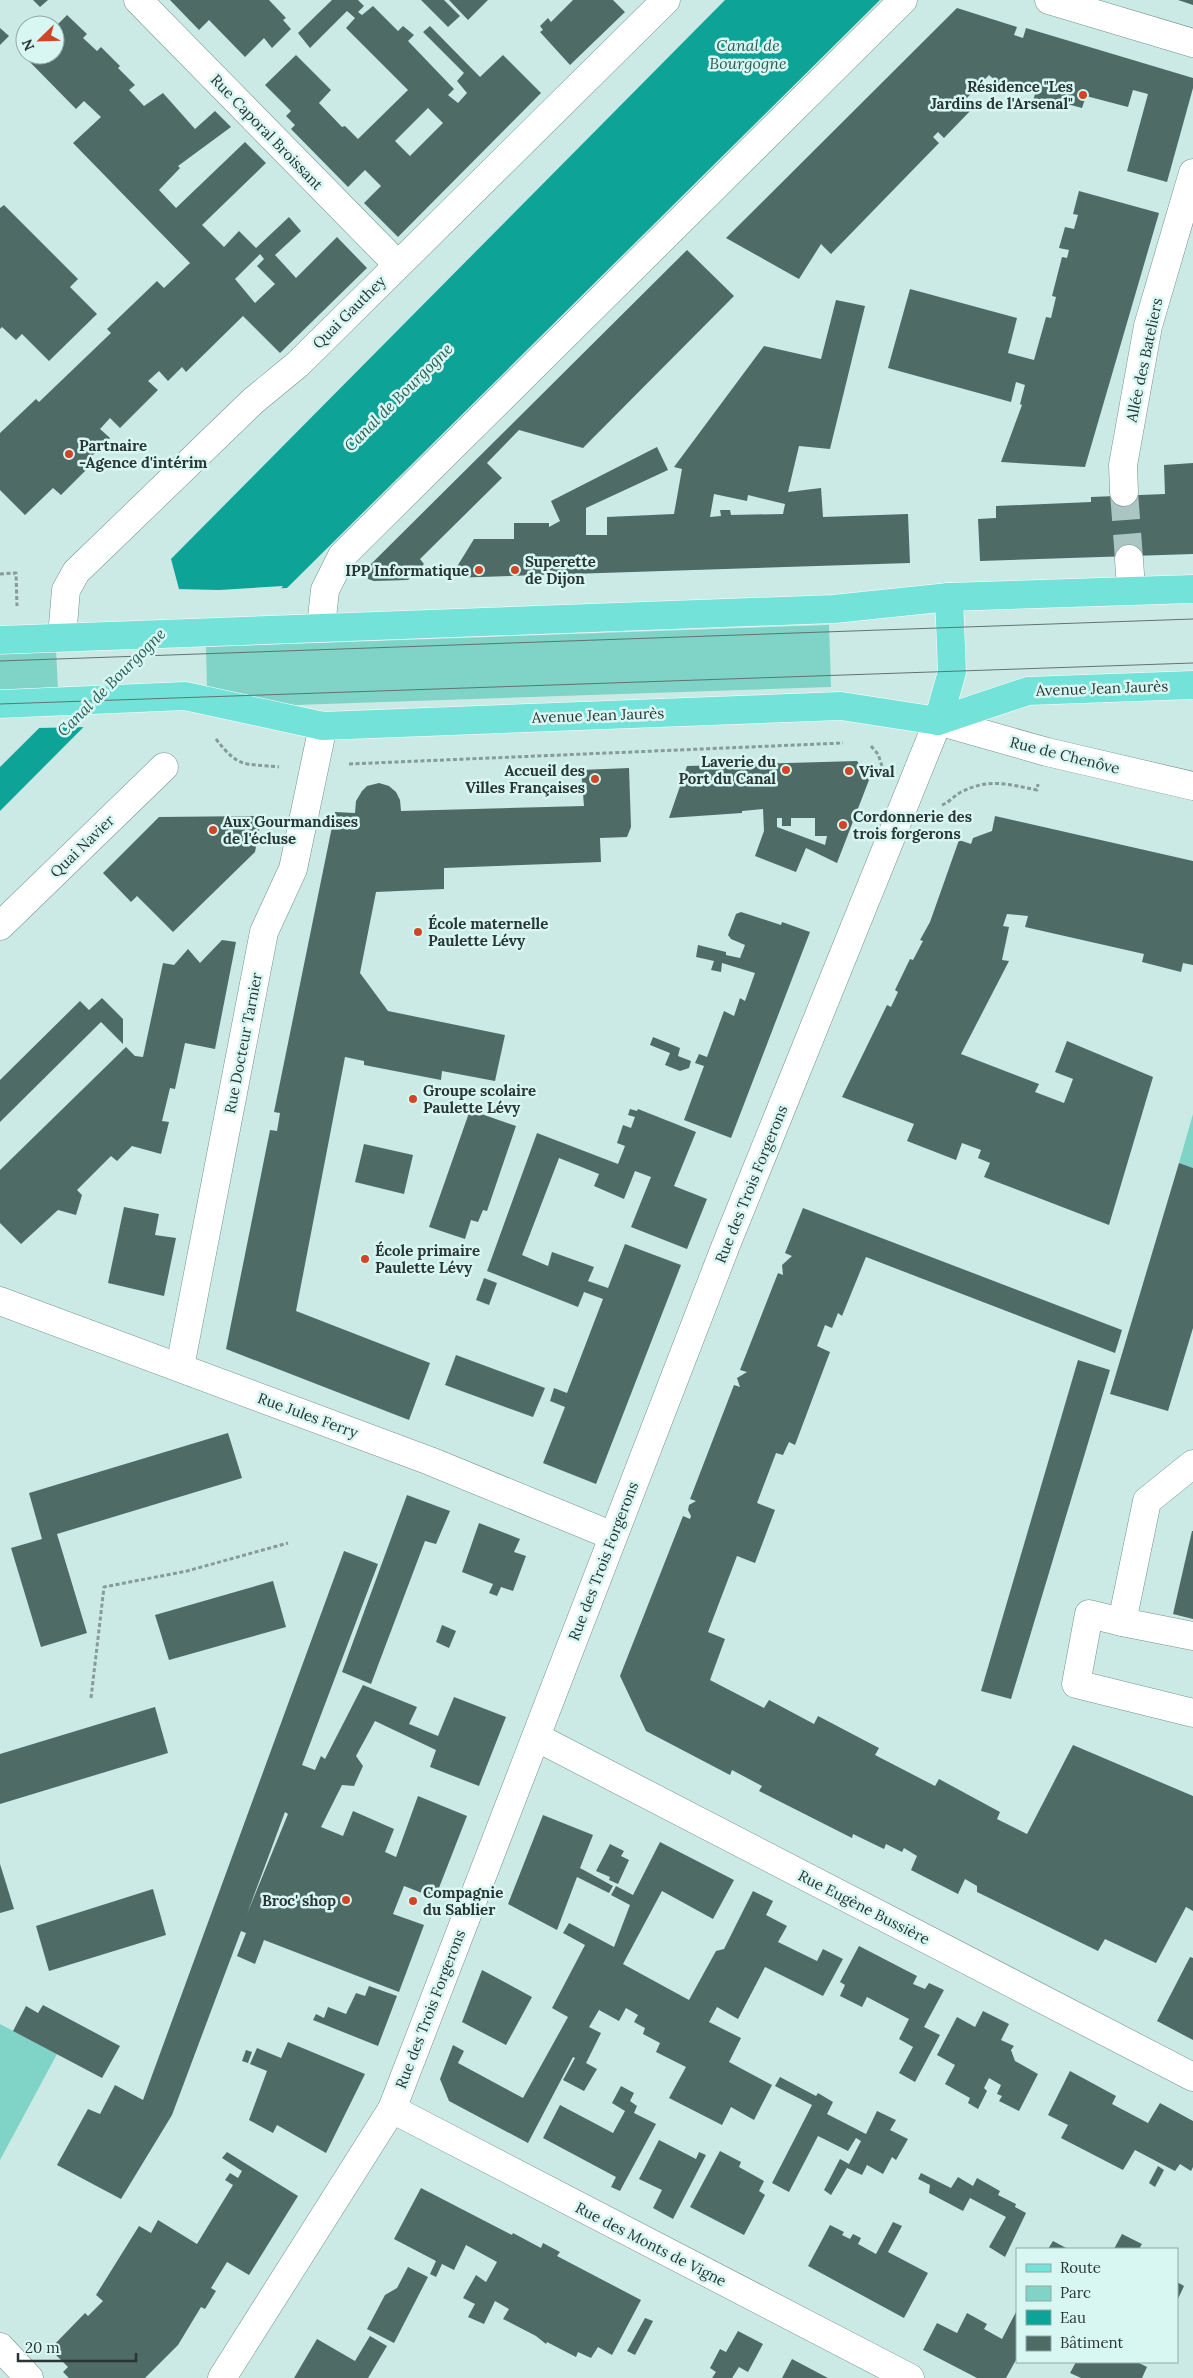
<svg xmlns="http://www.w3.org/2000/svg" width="1193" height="2378" font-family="Lora,serif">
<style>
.green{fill:#7fd3c7}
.water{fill:#0da396}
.pier{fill:#cbeae5}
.building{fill:#4f6b66;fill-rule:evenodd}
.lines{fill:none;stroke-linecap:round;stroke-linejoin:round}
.minor-tunnel{stroke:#abc6c2;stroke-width:28;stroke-dasharray:28 14;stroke-linecap:butt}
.minor-casing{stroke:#74918c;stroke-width:29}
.major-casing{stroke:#fff;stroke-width:29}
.path{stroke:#859c98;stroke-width:3;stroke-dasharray:4 2.5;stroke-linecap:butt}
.minor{stroke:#fff;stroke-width:28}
.major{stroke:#73e3d9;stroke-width:28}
.tram{stroke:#617471;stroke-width:1}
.poi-dot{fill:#cf4525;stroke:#d8f7f2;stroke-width:2}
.labels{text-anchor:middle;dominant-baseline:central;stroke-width:5;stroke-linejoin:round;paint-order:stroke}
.poi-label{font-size:15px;font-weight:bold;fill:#2a3634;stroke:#d8f7f2;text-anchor:start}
.street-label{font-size:15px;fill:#2a3634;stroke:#d8f7f2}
.water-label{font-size:16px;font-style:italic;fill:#2a5e57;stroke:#d8f7f2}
</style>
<rect width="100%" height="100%" fill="#cbeae5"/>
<g class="green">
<polygon points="829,625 831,687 295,705 272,703 207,688 206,647"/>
<polygon points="56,649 58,690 0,692 0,652"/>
<polygon points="1193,1114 1193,1168 1179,1163"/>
<polygon points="0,2024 57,2054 0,2160"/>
</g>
<polygon class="water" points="725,0 880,0 287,588 219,591 0,811 0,767 179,589 171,559"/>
<polygon class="pier" points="283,586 279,591 220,594 88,727 37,728 175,589 219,590"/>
<g class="building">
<polygon points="33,0 48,0 40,7"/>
<polygon points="170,0 269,0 286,18 283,20 291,29 272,48 264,38 245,57 209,20 199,30"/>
<path d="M 332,0 L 358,0 L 364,6 L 358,12 L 362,15 L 373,6 L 398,31 L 403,26 L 414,35 L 408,41 L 454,89 L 448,95 L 458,103 L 467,93 L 457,81 L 464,73 L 423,32 L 430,26 L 480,77 L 503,55 L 541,93 L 398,237 L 364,203 L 381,186 L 365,170 L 348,187 L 291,129 L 295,125 L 286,116 L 291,111 L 265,85 L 296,55 L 331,90 L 319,103 L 342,127 L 345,126 L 358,139 L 408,90 L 346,28 L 355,18 L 347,11 L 310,48 L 298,33 ZM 428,108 L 443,123 L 410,156 L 395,141 Z"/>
<polygon points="421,0 444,0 460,16 448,27"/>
<polygon points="449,0 488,0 468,20"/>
<polygon points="573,0 613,0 625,12 570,65 540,32 543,30 540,26 548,18 551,22"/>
<polygon points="1178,0 1193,0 1193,5"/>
<polygon points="957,8 1017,27 1014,35 1023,38 1026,28 1193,78 1193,88 1167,182 1127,171 1148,94 1133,90 1128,107 1086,96 1082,108 1056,101 1052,111 1032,105 1035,94 997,82 989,75 965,100 973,108 944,138 938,132 933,137 939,143 831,254 821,244 799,279 726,238"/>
<path d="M 67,15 L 87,34 L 83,38 L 97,51 L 101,47 L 120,66 L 118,68 L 135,85 L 129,90 L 144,106 L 163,93 L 195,129 L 215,111 L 231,127 L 178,166 L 180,168 L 159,190 L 176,208 L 245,142 L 266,163 L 202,225 L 224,247 L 239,231 L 256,248 L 289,217 L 301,231 L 275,255 L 296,278 L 337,237 L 367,268 L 280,353 L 243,316 L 186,372 L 182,367 L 168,381 L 159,371 L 148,381 L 158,390 L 120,428 L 110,418 L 100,429 L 110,438 L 90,458 L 94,462 L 61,495 L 53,488 L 25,515 L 0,490 L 0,433 L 36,399 L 39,402 L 111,333 L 107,329 L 157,281 L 164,288 L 190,263 L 73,143 L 101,117 L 84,101 L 76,109 L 23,55 L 55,55 L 55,27 ZM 260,254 L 264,259 L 257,266 L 275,284 L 255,303 L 235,279 Z"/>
<polygon points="0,28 9,36 0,45"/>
<polygon points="1079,191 1159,213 1085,467 1001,462 1022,405 1020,404 1025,385 1016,382 1011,402 888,368 910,289 1017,318 1008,353 1034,360 1046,317 1051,318 1056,297 1052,296 1062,257 1067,258 1069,250 1059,248 1065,227 1074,229 1078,215 1073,214"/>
<polygon points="4,205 78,279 70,287 97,314 49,361 22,334 16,340 2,327 0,329 0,208"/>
<polygon points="687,250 734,296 583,448 519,430 487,463 502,478 420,559 424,564 408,580 374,581 368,579 365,573 367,568"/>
<path d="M 836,300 L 865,306 L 830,449 L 799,446 L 788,492 L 821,488 L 823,517 L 908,514 L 910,563 L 450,578 L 474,539 L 514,539 L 514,523 L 549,523 L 549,527 L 560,521 L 551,501 L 657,447 L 668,470 L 586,508 L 586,535 L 607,535 L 607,517 L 674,514 L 682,469 L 674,467 L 764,346 L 821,359 ZM 714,494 L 747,501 L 748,495 L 785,504 L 783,514 L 731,515 L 730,510 L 720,510 L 721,516 L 710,517 Z"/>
<polygon points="1193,463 1193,554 980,561 978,519 996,518 996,506 1091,502 1091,497 1165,494 1164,465"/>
<path d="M 857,761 L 869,780 L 837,863 L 806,848 L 796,872 L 755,856 L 764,831 L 763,809 L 742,811 L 742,813 L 669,818 L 687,766 ZM 777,818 L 782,818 L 782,826 L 791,826 L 791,818 L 815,818 L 815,836 L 827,836 L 825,845 L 777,827 Z"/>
<polygon points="629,768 631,827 627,837 600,838 601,862 444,868 444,889 376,892 360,973 388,1011 505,1035 495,1081 442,1071 441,1080 364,1065 364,1061 345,1057 296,1311 430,1363 409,1420 226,1349 270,1130 277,1131 280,1113 274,1112 335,812 355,813 356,801 362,791 367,786 379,783 389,786 396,792 400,800 401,811 584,806 581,770"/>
<polygon points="262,816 255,852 173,932 137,896 131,902 103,873 159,817"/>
<polygon points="995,816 1193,861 1193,965 1183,963 1181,972 1142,962 1144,954 1025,927 1028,916 1007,914 1003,926 1009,927 1002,960 1009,961 961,1054 1039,1084 1035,1092 1064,1103 1073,1079 1055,1072 1067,1041 1153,1077 1109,1225 984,1177 990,1163 978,1158 981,1150 962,1143 956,1160 907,1141 914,1124 842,1097 887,1005 891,1007 898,992 895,990 910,959 913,960 923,941 920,940 930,922 959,840 971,844 973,838 992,831"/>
<polygon points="741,912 781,925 782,922 810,932 731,1138 684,1120 704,1066 695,1063 699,1054 707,1057 724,1011 734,1016 740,998 745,1001 755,973 722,963 721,972 711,970 714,961 696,957 698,945 726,952 726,955 740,958 745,945 731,939 728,935 736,914"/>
<polygon points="222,940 236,942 215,1049 185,1043 175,1089 170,1088 162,1121 169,1122 161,1154 132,1146 117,1161 111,1156 77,1190 82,1195 76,1215 58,1210 21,1244 0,1223 0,1170 126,1047 135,1056 143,1057 163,963 174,965 188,949 200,963"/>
<polygon points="102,998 123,1019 123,1044 101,1022 0,1122 0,1080 80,1001 89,1010"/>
<polygon points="653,1037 680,1048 678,1056 691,1061 689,1068 680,1071 665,1065 670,1053 650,1045"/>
<polygon points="630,1109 637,1111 638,1109 696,1132 674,1186 707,1199 687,1249 631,1227 651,1177 635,1171 624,1199 594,1186 599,1174 559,1158 522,1255 548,1266 552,1252 594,1267 588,1281 608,1288 625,1244 681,1265 596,1484 543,1463 565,1407 550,1401 554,1388 567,1393 603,1299 584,1292 578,1307 487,1271 537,1133 618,1164 625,1146 617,1143 623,1125 631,1128 635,1117 628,1115"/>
<polygon points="470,1110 516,1126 487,1211 483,1210 478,1222 471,1220 465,1239 429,1227"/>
<polygon points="364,1144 413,1155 404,1194 355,1182"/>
<polygon points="1179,1163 1193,1168 1193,1328 1168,1411 1110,1394"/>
<polygon points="124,1207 159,1214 155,1235 176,1238 164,1296 108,1283"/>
<polygon points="803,1208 1122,1330 1115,1353 866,1257 842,1316 838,1313 832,1328 825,1325 817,1346 830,1352 795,1445 789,1442 783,1455 776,1453 757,1503 775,1510 755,1563 737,1556 708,1632 725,1639 710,1680 764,1708 769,1700 814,1724 818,1716 879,1748 875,1755 935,1786 939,1779 1000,1812 997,1819 1027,1834 1073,1745 1193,1796 1193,1911 1186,1907 1156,1963 1105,1939 1098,1951 977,1892 977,1886 965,1879 958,1894 911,1870 917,1856 904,1848 902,1852 886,1844 884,1849 853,1834 852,1838 759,1791 762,1786 732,1770 730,1775 646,1731 620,1676 683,1516 690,1519 691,1516 688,1510 689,1505 696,1501 690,1499 734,1385 740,1387 737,1378 747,1372 740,1370 778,1273 783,1275 782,1265 792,1256 785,1253"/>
<polygon points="484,1278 497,1283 489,1305 476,1300"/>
<polygon points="456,1355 545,1388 533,1417 445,1385"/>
<polygon points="1078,1360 1110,1370 1011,1699 981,1691"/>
<polygon points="228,1433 242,1478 57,1534 87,1633 41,1647 11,1548 42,1539 29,1493"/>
<polygon points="407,1495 450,1511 436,1544 425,1541 371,1684 342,1672"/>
<polygon points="479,1523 520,1539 514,1552 526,1556 513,1591 501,1587 497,1596 489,1593 493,1584 462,1572"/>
<polygon points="1192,1531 1193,1531 1193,1619 1173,1614"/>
<path d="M 344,1551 L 378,1564 L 302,1765 L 315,1770 L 321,1756 L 325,1759 L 363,1685 L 417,1707 L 409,1724 L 438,1736 L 454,1697 L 506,1717 L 479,1786 L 430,1767 L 436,1750 L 375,1721 L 356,1756 L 363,1766 L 354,1786 L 342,1785 L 321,1827 L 343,1836 L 353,1811 L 394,1829 L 385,1852 L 396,1857 L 418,1796 L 467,1816 L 435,1898 L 404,1886 L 393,1914 L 424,1925 L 399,1992 L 264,1940 L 255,1964 L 237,1956 L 246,1933 L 241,1931 L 172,2115 L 121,2199 L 57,2165 L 88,2109 L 100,2114 L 115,2085 L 143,2100 ZM 285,1812 L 288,1814 L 247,1914 Z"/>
<polygon points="273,1581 286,1627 169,1660 155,1615"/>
<polygon points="442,1625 456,1631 449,1648 436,1642"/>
<polygon points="155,1707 168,1753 0,1804 0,1754"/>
<polygon points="543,1815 593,1835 580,1868 613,1886 609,1893 577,1877 557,1930 508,1904"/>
<polygon points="660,1842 734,1880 713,1919 662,1891 623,1964 689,2000 716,1951 724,1949 753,1891 773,1901 766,1915 787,1926 778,1942 817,1961 823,1949 843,1959 823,1996 765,1967 738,2019 717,2007 709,2022 741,2038 729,2062 772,2085 754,2120 731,2107 722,2125 669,2098 686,2067 656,2052 660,2043 643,2034 645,2028 634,2022 638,2015 626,2008 619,2021 599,2010 589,2027 601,2033 586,2063 597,2069 584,2091 563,2080 575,2058 573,2057 528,2143 449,2101 440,2079 453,2045 464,2051 458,2063 523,2098 568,2017 552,2008 585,1945 563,1933 569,1923 614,1947 630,1905 611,1895 616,1886 633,1895"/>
<polygon points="610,1844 624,1851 621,1856 629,1860 618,1884 609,1880 610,1877 596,1871"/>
<polygon points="0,1864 14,1909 0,1913"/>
<polygon points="153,1889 166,1935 49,1971 36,1926"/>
<polygon points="859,1946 917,1976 913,1984 925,1989 929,1983 944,1990 924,2027 940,2035 915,2082 899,2073 913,2047 899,2039 909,2019 867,1997 862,2007 840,1996 845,1985 840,1982"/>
<polygon points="1190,1957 1193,1958 1193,2040 1157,2021"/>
<polygon points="482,1970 532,1997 506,2045 462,2022"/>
<polygon points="369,1986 397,1996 378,2046 313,2020 316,2014 324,2018 328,2007 346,2014 356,1993 365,1996"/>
<polygon points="43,2005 120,2046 102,2078 13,2031 26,2006 38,2013"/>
<polygon points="983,2011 1009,2024 1001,2040 1014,2046 1011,2050 1015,2061 1038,2074 1019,2111 999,2101 1002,2096 997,2094 1001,2085 989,2078 984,2088 987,2091 978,2109 968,2103 970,2098 945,2084 955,2065 937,2055 957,2017 975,2027"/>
<polygon points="288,2042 365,2074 326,2153 277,2125 273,2133 249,2120 267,2071 250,2064 257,2048 281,2058"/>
<polygon points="246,2050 252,2052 248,2063 242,2061"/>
<polygon points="1070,2071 1116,2096 1112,2104 1148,2123 1160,2103 1193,2121 1193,2167 1191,2171 1180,2164 1175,2171 1135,2150 1123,2170 1061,2138 1068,2125 1048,2115"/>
<polygon points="780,2077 816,2096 818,2093 833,2102 827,2114 866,2134 877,2111 896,2120 890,2130 908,2139 896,2160 892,2157 883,2174 867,2165 862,2175 847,2168 831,2195 824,2190 840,2159 849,2164 861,2141 856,2138 848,2151 818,2136 789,2192 772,2183 812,2105 775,2086"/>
<polygon points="621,2086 634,2093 630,2101 637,2106 634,2113 656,2124 620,2191 611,2187 616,2177 543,2138 560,2105 613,2133 625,2111 612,2103"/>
<polygon points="659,2140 696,2159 699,2152 706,2155 673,2219 653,2208 662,2190 639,2179"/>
<polygon points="720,2151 741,2162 739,2167 764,2181 759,2191 765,2195 744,2235 690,2207"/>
<polygon points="227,2152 298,2196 249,2275 227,2262 211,2288 216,2291 205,2309 201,2307 178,2345 145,2378 69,2378 63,2372 68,2367 50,2349 85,2313 88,2316 103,2301 96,2295 139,2226 151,2233 158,2220 197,2244 233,2185 225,2180 230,2173 238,2178 242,2171 222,2158"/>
<polygon points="1158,2166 1164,2170 1155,2187 1149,2183"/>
<polygon points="921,2173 951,2188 958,2177 973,2186 977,2178 1000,2191 998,2195 1016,2204 1015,2207 1026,2213 1005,2257 989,2247 1006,2217 970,2198 963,2211 929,2193 930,2185 918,2179"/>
<polygon points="421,2188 512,2235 513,2233 541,2248 543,2243 560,2252 557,2256 641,2300 612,2355 598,2347 591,2358 578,2352 576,2357 547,2342 546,2344 536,2336 503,2319 509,2309 495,2301 484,2324 468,2317 475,2304 463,2298 476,2275 486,2282 497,2262 466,2245 454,2270 442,2264 436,2277 430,2274 436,2261 394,2239"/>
<polygon points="893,2222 902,2226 888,2252 928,2273 904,2318 808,2266 830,2225 844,2232 842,2235 850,2239 853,2234 861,2238 858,2244 876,2254"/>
<polygon points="1122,2234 1142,2244 1139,2249 1114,2249"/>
<polygon points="1053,2241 1068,2249 1048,2249"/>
<polygon points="408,2267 428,2277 394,2343 367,2329 385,2295 397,2288"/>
<polygon points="1177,2282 1184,2286 1177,2301"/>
<polygon points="1017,2310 1017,2358 1006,2378 977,2378 923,2350 937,2323 957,2333 967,2313 987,2324 984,2329 1002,2339"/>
<polygon points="645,2318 653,2321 635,2355 627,2351"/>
<polygon points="738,2331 763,2344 748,2372 739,2367 732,2378 712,2378 716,2372 710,2368 720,2349 726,2352"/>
<polygon points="370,2336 387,2346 368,2378 294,2378 317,2339 355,2361"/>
<polygon points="792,2359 828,2378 782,2378"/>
<polygon points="1076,2362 1137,2362 1147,2367 1142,2378 1081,2378 1070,2373"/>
</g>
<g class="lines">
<polyline class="minor-tunnel" points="1124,492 1129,559"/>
<g class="minor-casing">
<g id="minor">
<polyline points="138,0 397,264"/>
<polyline points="1049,0 1193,43"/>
<polyline points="1124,492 1123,465 1148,326 1193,173"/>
<polyline points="1129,559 1131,590"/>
<polyline points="321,627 325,590 342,556 903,0"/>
<polyline points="62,637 66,590 76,572 253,401 298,364 666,0"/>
<polyline points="0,926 164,767"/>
<polyline points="0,1301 430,1461 613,1536"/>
<polyline points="180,1367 264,932 293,869 323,726"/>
<polyline points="1193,1464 1147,1501 1122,1622 1193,1636"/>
<polyline points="1122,1622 1089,1614 1076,1684 1193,1713"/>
<polyline points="536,1737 1193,2077"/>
<polyline points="392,2109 910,2378"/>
<polyline points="0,2347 29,2378"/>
<polyline points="222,2378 392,2109 726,1245 938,721 1047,752 1193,786"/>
</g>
</g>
<g class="major-casing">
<g id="major">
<polyline points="0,640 834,609 949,597 1193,589"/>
<polyline points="0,704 185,696 323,726 841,706 938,721 1028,691 1193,685"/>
<polyline points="938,721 952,672 949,597"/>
</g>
</g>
<g class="path">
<polyline points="0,574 16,573 17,606"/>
<path d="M 216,739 C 239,769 244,763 279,767"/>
<polyline points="871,746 878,754 882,766"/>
<polyline points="349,764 843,743"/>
<path d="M 942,805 C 948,803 954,796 961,792 C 989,778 1007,784 1037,790 L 1038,784"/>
<polyline points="91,1698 104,1587 187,1571 288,1543"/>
</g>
<use href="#minor" class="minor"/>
<use href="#major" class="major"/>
<g class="tram">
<polyline points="0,661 1193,619"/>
<polyline points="0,704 1193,663"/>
</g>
</g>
<g class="poi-dot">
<circle cx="1083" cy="95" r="5"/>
<circle cx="69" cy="454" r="5"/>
<circle cx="479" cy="570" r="5"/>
<circle cx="515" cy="570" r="5"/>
<circle cx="786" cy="770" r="5"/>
<circle cx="849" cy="771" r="5"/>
<circle cx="595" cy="779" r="5"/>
<circle cx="843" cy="825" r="5"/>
<circle cx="213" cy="830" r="5"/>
<circle cx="418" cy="932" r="5"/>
<circle cx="413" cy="1099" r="5"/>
<circle cx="365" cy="1259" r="5"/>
<circle cx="346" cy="1900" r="5"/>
<circle cx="413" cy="1901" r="5"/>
</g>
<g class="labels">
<g class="poi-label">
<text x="1073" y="86" text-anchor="end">Résidence "Les<tspan x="1073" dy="17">Jardins de l'Arsenal"</tspan></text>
<text x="79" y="445">Partnaire<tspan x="79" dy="17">-Agence d'intérim</tspan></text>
<text x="525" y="561">Superette<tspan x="525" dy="17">de Dijon</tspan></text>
<text x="469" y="570" text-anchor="end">IPP Informatique</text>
<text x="776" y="761" text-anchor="end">Laverie du<tspan x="776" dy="17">Port du Canal</tspan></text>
<text x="585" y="770" text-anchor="end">Accueil des<tspan x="585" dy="17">Villes Françaises</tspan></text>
<text x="859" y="771">Vival</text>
<text x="853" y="816">Cordonnerie des<tspan x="853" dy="17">trois forgerons</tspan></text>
<text x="223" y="821">Aux Gourmandises<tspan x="223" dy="17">de l'écluse</tspan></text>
<text x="428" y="923">École maternelle<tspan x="428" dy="17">Paulette Lévy</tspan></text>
<text x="423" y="1090">Groupe scolaire<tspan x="423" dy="17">Paulette Lévy</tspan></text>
<text x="375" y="1250">École primaire<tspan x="375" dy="17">Paulette Lévy</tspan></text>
<text x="423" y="1892">Compagnie<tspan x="423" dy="17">du Sablier</tspan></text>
<text x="336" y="1900" text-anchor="end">Broc' shop</text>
</g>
<g class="street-label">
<text transform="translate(267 132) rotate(46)">Rue Caporal Broissant</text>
<text transform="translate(349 312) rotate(-45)">Quai Gauthey</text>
<text transform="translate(1144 360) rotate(-78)">Allée des Bateliers</text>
<text transform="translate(1102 688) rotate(-2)">Avenue Jean Jaurès</text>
<text transform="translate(598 715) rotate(-2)">Avenue Jean Jaurès</text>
<text transform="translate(1065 755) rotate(14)">Rue de Chenôve</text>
<text transform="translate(82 846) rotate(-44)">Quai Navier</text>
<text transform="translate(243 1043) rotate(-79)">Rue Docteur Tarnier</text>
<text transform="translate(751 1184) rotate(-68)">Rue des Trois Forgerons</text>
<text transform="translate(308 1415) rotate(20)">Rue Jules Ferry</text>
<text transform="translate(603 1561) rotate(-69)">Rue des Trois Forgerons</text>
<text transform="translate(864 1907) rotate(27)">Rue Eugène Bussière</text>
<text transform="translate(430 2009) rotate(-69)">Rue des Trois Forgerons</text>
<text transform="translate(651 2244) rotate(27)">Rue des Monts de Vigne</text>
</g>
<g class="water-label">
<text x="748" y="45">Canal de<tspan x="748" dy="18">Bourgogne</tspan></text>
<text transform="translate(398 397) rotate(-45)">Canal de Bourgogne</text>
<text transform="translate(111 682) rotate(-45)">Canal de Bourgogne</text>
</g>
</g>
<rect x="1016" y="2248" width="162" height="115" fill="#d8f7f2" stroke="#92aaa6"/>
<rect x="1026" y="2264" width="25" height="8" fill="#73e3d9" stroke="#92aaa6"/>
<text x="1060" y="2273" font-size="15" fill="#2a3634">Route</text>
<rect x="1026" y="2286" width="25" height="15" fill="#7fd3c7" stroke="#92aaa6"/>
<text x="1060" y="2298" font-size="15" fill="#2a3634">Parc</text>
<rect x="1026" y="2310" width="25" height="15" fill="#0da396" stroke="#92aaa6"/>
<text x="1060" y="2323" font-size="15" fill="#2a3634">Eau</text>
<rect x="1026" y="2336" width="25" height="15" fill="#4f6b66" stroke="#92aaa6"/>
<text x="1060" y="2348" font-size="15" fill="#2a3634">Bâtiment</text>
<g transform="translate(40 40) rotate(247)"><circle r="24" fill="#d8f7f2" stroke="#92aaa6"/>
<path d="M0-4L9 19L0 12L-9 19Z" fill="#cf4525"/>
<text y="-8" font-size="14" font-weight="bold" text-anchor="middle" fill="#2a3634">N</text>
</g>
<path d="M18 2353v8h118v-8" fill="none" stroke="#2a3634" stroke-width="2.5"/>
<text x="25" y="2353" font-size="15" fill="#2a3634" stroke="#d8f7f2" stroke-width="4" paint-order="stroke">20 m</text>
</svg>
